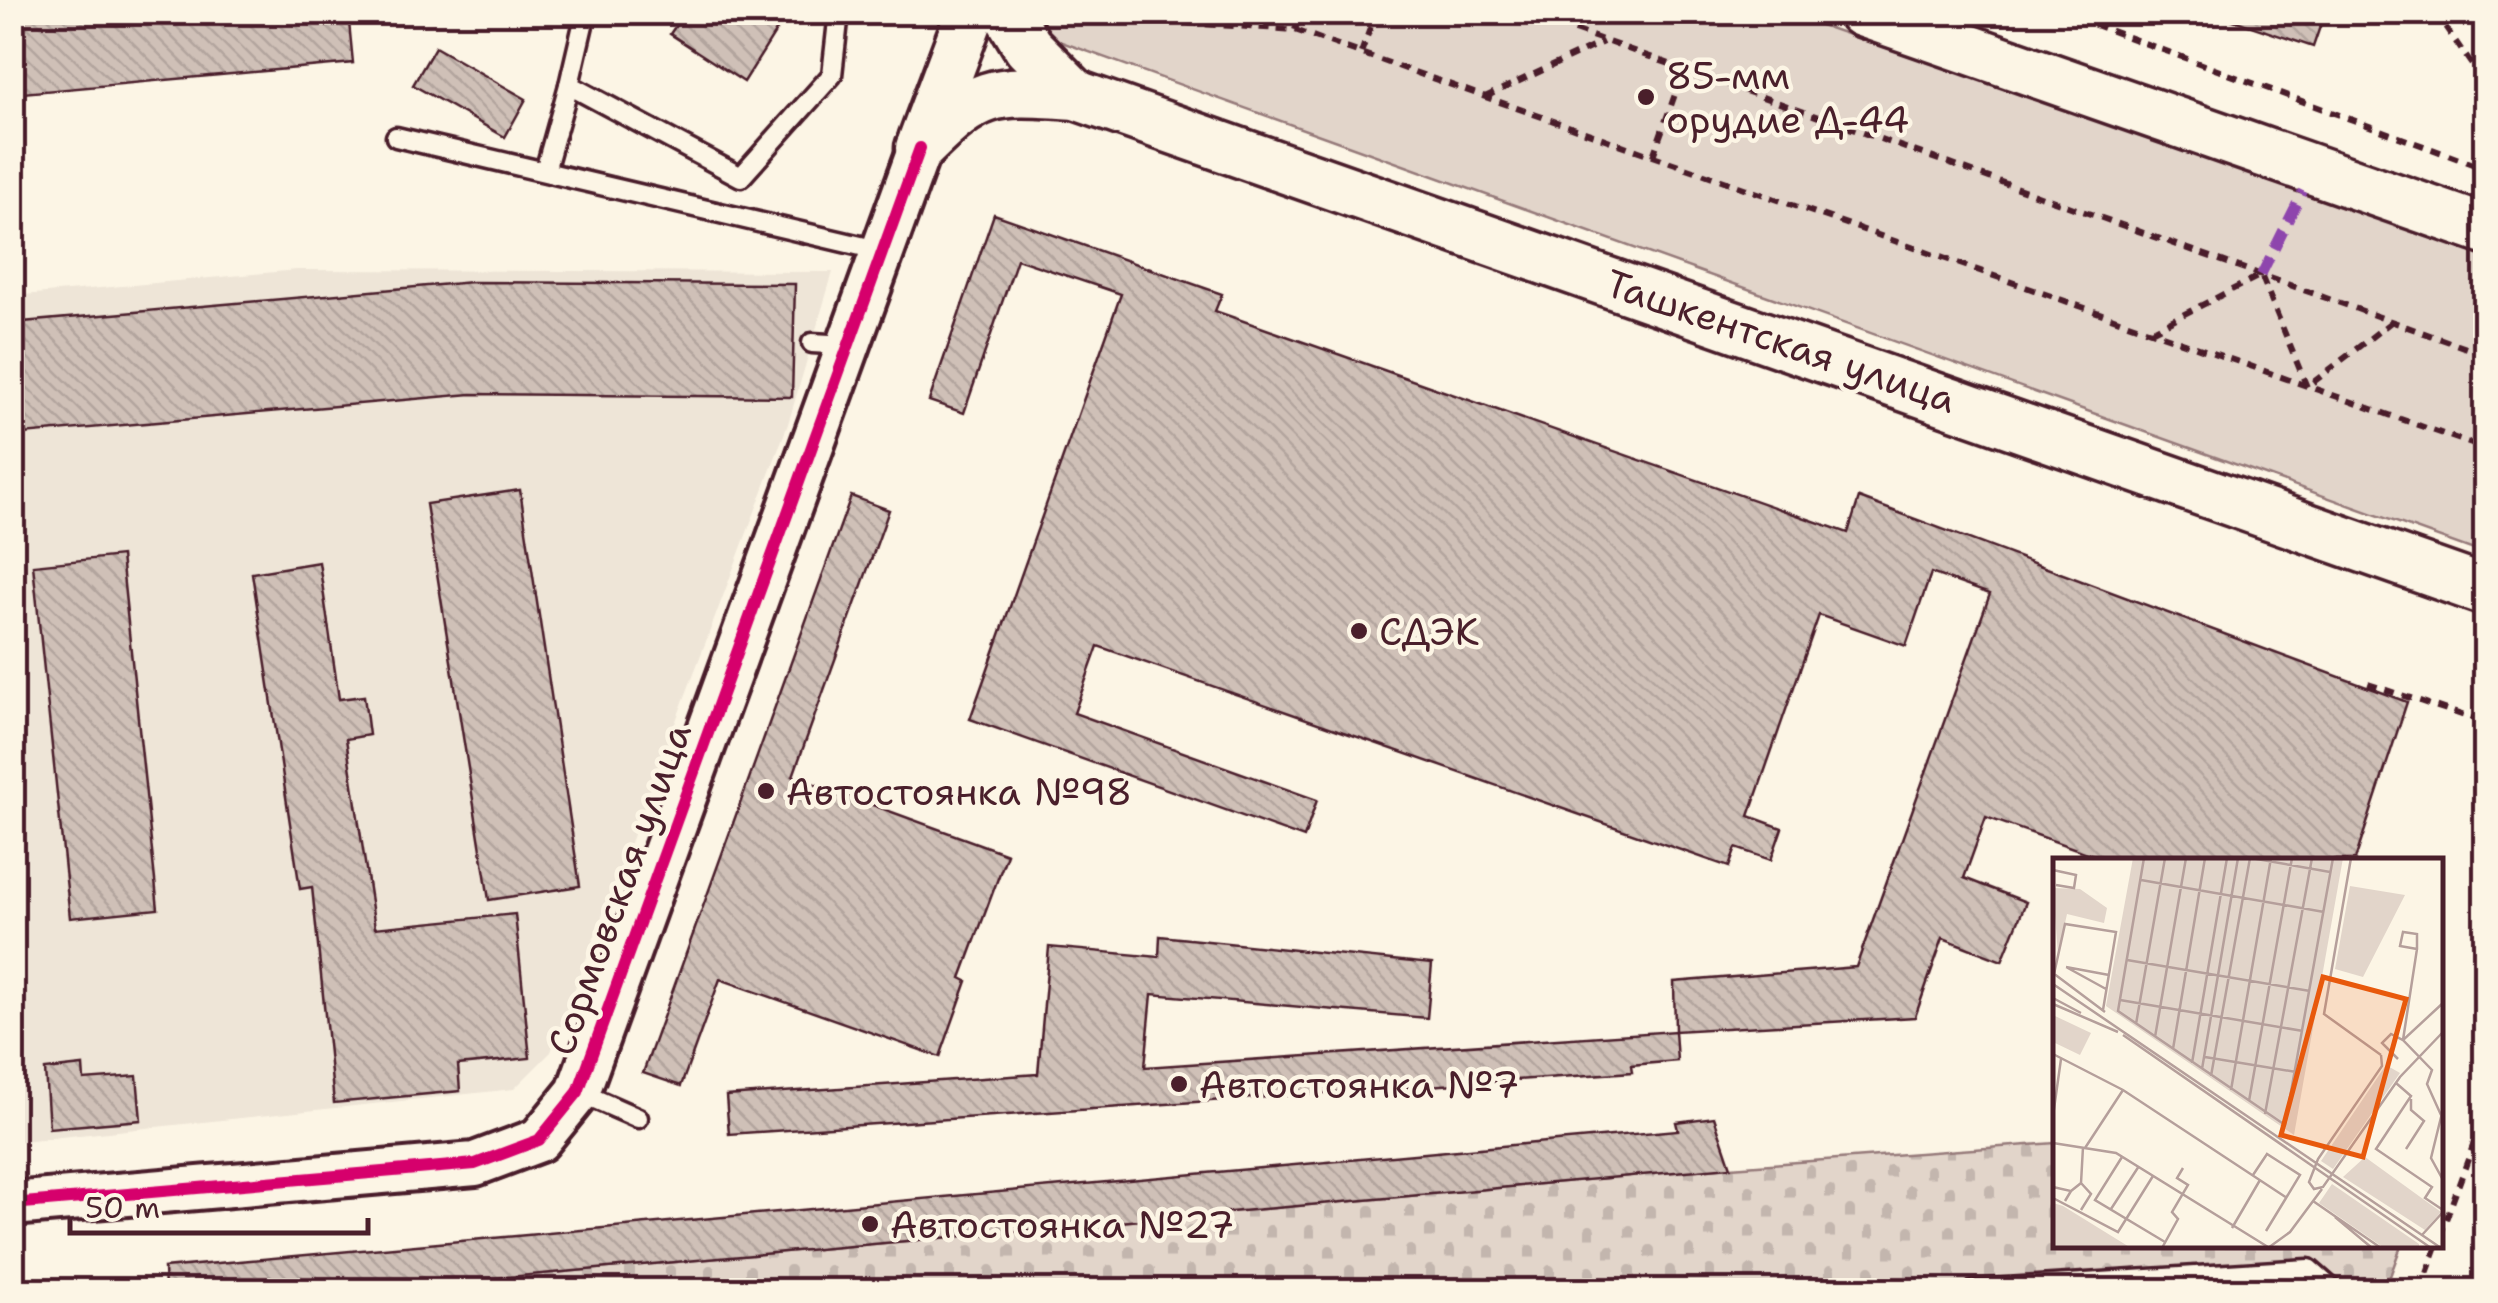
<svg xmlns="http://www.w3.org/2000/svg" width="2498" height="1303" font-family="'Shantell Sans',sans-serif">
<style>
.built{fill:#eee5d7}
.green{fill:#e2d5ca;stroke:#967a7a;stroke-width:2.5}
.cemetery{fill:url(#cemetery-stones);stroke:#967a7a;stroke-width:2.5}
.building{fill:url(#building-back-hatch);stroke:#4a1f2b;stroke-width:2.5}
.lines{fill:none;stroke-linecap:round;stroke-linejoin:round}
.service-casing{stroke:#4a1f2b;stroke-width:25}
.tertiary-casing{stroke:#4a1f2b;stroke-width:50}
.secondary-casing{stroke:#4a1f2b;stroke-width:55}
.path{stroke:#4a1f2b;stroke-width:6;stroke-dasharray:10 8;stroke-linecap:butt}
.service{stroke:#fcf5e5;stroke-width:18}
.tertiary{stroke:#fcf5e5;stroke-width:42}
.secondary{stroke:#fcf5e5;stroke-width:48}
.quiet{stroke:#8e44ad;stroke-width:10;stroke-dasharray:20 10;stroke-linecap:butt}
.cycleway-casing{stroke:#fcf5e5;stroke-width:19}
.cycleway{stroke:#d6006c;stroke-width:12}
.poi-dot{fill:#4a1f2b;stroke:#fcf5e5;stroke-width:4}
.labels{text-anchor:middle;dominant-baseline:central;stroke-width:9;stroke-linejoin:round;paint-order:stroke}
.poi-label{font-size:38px;fill:#4a1f2b;stroke:#fcf5e5;text-anchor:start}
.street-label{font-size:38px;fill:#4a1f2b;stroke:#fcf5e5}
.inset-road{fill:none;stroke:#b59f9b;stroke-width:2.5}
.view{fill:#e8590c;fill-opacity:0.15;stroke:#e8590c;stroke-width:5}
.inset-edge{fill:none;stroke:#4a1f2b;stroke-width:5}
</style>
<defs>
<pattern id="cemetery-stones" width="16" height="16" patternUnits="userSpaceOnUse" patternTransform="scale(2.5)"><rect width="16" height="16" fill="#e2d5ca"/><path d="M2 7V4a2 2 0 0 1 4 0v3zM10 15v-3a2 2 0 0 1 4 0v3z" fill="#c3b6ae"/></pattern>
<pattern id="building-back-hatch" width="6" height="6" patternUnits="userSpaceOnUse" patternTransform="scale(2.5)"><rect width="6" height="6" fill="#cfc0b7"/><path d="M-1 5l2 2M0 0l6 6M5-1l2 2" fill="none" stroke="#b3a59e"/></pattern>
</defs>
<rect width="100%" height="100%" fill="#fcf5e5"/>
<filter id="ink" filterUnits="userSpaceOnUse"><feTurbulence type="fractalNoise" baseFrequency=".01" numOctaves="2"/><feDisplacementMap in="SourceGraphic" scale="20" xChannelSelector="R" yChannelSelector="G"/><feConvolveMatrix kernelMatrix="1 2 1 2 8 2 1 2 1" color-interpolation-filters="sRGB"/></filter>
<g filter="url(#ink)">
<polygon class="built" points="297,270 833,272 788,424 551,1052 514,1089 13,1142 13,296"/>
<polygon class="green" points="1024,13 1786,13 2485,255 2485,554 1053,39"/>
<polygon class="cemetery" points="2055,1143 2056,1246 2401,1246 2385,1290 363,1290 1731,1167"/>
<g class="building">
<polygon points="37,12 348,12 353,63 12,94 12,15"/>
<polygon points="685,12 788,12 744,82 670,34"/>
<polygon points="2228,12 2325,12 2313,47 2227,18"/>
<polygon points="435,47 526,99 505,137 413,85"/>
<polygon points="994,214 1222,294 1215,311 1848,533 1859,498 2407,702 2355,860 2107,860 1986,817 1964,878 2026,902 2002,961 1943,938 1915,1017 1675,1031 1674,982 1856,967 1990,594 1931,573 1906,646 1819,615 1749,816 1782,828 1771,860 1736,848 1729,867 1098,646 1074,713 1317,800 1304,838 970,719 1121,294 1017,259 964,413 929,401"/>
<polygon points="472,282 795,284 792,397 471,394 12,435 12,323"/>
<polygon points="520,490 580,886 489,900 426,504"/>
<polygon points="851,496 889,510 793,776 1007,854 961,978 967,981 940,1057 720,979 681,1086 643,1073"/>
<polygon points="121,556 158,909 70,918 33,565"/>
<polygon points="319,562 339,699 364,696 369,735 346,739 375,928 515,914 530,1058 458,1065 460,1091 334,1103 312,887 300,889 252,573"/>
<polygon points="1160,936 1432,964 1427,1018 1152,994 1145,1067 1675,1031 1677,1061 1631,1065 1632,1072 729,1134 726,1096 1038,1074 1049,947 1159,957"/>
<polygon points="83,1066 84,1080 137,1076 141,1120 49,1128 45,1070"/>
<polygon points="1714,1117 1731,1167 363,1290 165,1290 164,1268 1678,1130 1676,1122"/>
</g>
<g class="lines">
<g class="service-casing">
<g id="service">
<polyline points="586,12 569,85 741,177 832,75 839,12"/>
<polyline points="396,137 882,251"/>
<polyline points="545,171 569,85"/>
<polyline points="812,343 847,345"/>
<polyline points="579,1092 638,1118"/>
<polyline points="1975,1290 2309,1269 2333,1290"/>
</g>
</g>
<g class="tertiary-casing">
<polyline id="tertiary" points="12,1204 475,1164 539,1140 578,1092 920,148"/>
</g>
<g class="secondary-casing">
<g id="secondary">
<polyline points="1007,12 1028,47 1076,95"/>
<polyline points="1862,12 2486,230"/>
<polyline points="923,140 971,12"/>
<path d="M 920,148 C 981,87 993,90 1076,95 L 2486,591"/>
</g>
</g>
<g class="path">
<polyline points="1524,12 2486,355"/>
<polyline points="2060,12 2486,169"/>
<polyline points="2435,12 2486,85"/>
<polyline points="1062,15 1295,30 2486,449"/>
<polyline points="1295,30 1301,12"/>
<polyline points="1361,53 1376,12"/>
<polyline points="1485,97 1603,42"/>
<polyline points="1653,156 1684,69"/>
<polyline points="2151,331 2261,275 2307,387 2391,322"/>
<polyline points="2368,684 2486,723"/>
<polyline points="2440,1236 2486,1110"/>
<polyline points="2421,1290 2437,1246"/>
</g>
<use href="#service" class="service"/>
<use href="#tertiary" class="tertiary"/>
<use href="#secondary" class="secondary"/>
<polyline class="quiet" points="2261,275 2303,191"/>
<g class="cycleway-casing">
<polyline id="cycleway" points="12,1204 475,1164 539,1140 578,1092 920,148"/>
</g>
<use href="#cycleway" class="cycleway"/>
</g>
</g>
<g class="poi-dot">
<circle cx="1646" cy="97" r="10"/>
<circle cx="1359" cy="631" r="10"/>
<circle cx="766" cy="791" r="10"/>
<circle cx="1179" cy="1084" r="10"/>
<circle cx="870" cy="1224" r="10"/>
</g>
<g class="labels">
<g class="poi-label">
<text x="1666" y="75">85-мм<tspan x="1666" dy="44">орудие Д-44</tspan></text>
<text x="1379" y="631">СДЭК</text>
<text x="786" y="791">Автостоянка №98</text>
<text x="1199" y="1084">Автостоянка №7</text>
<text x="890" y="1224">Автостоянка №27</text>
</g>
<g class="street-label">
<text transform="translate(1781 341) rotate(19)">Ташкентская улица</text>
<text transform="translate(619 889) rotate(-70)">Сормовская улица</text>
</g>
</g>
<g transform="translate(2053 858)">
<rect width="390" height="390" fill="#fcf5e5"/>
<path d="M 2,158 L 38,175 L 27,197 L 0,184 ZM 333,207 L 347,215 L 280,311 L 268,303 ZM 312,299 L 388,354 L 372,372 L 290,319 ZM 279,326 L 366,386 L 366,390 L 331,390 L 266,345 Z" fill="#e2d5ca"/>
<path d="M 0,30 L 27,31 L 54,50 L 51,65 L 14,56 L 5,97 ZM 0,345 L 10,348 L 78,390 L 0,390 Z" fill="#e2d5ca"/>
<path d="M 80,0 L 290,0 L 241,277 L 53,148 ZM 297,28 L 352,37 L 310,119 L 282,111 Z" fill="#e2d5ca"/>
<path class="inset-road" d="M 91,0 L 65,153 L 232,267 L 280,0M 198,0 L 277,14M 298,0 L 271,156 L 328,197M 0,12 L 23,17 L 21,30 L 3,27M 88,22 L 271,54M 74,102 L 257,133M 13,109 L 53,131M 13,109 L 56,117M 0,115 L 52,154M 1,116 L 12,66 L 63,74 L 50,152M 0,126 L 388,390M 0,140 L 28,155M 67,142 L 250,173M 0,146 L 65,174M 83,166 L 112,0M 70,177 L 378,390M 102,179 L 133,0M 120,191 L 152,0M 0,196 L 70,232 L 234,340M 328,197 L 329,208 L 265,301 L 256,324 L 261,331 L 270,329 L 347,219 L 390,174M 152,199 L 243,214M 345,201 L 329,185 L 338,176 L 350,182 L 364,91 L 364,76 L 350,74 L 347,88 L 364,91M 139,205 L 174,0M 149,211 L 185,0M 158,218 L 197,0M 343,225 L 358,238 L 323,291 L 379,329 L 372,340 L 390,352M 178,232 L 218,0M 196,243 L 239,0M 390,251 L 378,300 L 390,322M 212,256 L 259,0M 388,257 L 374,226 L 379,212 L 350,182 L 390,145M 0,258 L 8,201M 0,285 L 63,295 L 215,389M 32,290 L 70,232M 353,291 L 371,263 L 358,252 L 358,241M 69,299 L 42,342 L 112,384M 200,317 L 214,296 L 247,317 L 213,373M 28,325 L 38,336 L 28,352M 0,329 L 18,333 L 12,343M 18,333 L 28,325 L 30,289M 0,340 L 65,374 L 100,318M 260,343 L 328,390M 58,351 L 86,308M 282,359 L 319,390M 179,370 L 207,322M 369,377 L 390,354M 109,390 L 125,361 L 119,354 L 135,327 L 124,320 L 130,310M 215,390 L 237,374 L 269,331"/>
<path class="view" d="M 270,119 L 353,141 L 310,299 L 228,277 Z"/>
<rect width="390" height="390" class="inset-edge"/>
</g>
<rect width="2498" height="1303" fill="none" stroke="#fcf5e5" stroke-width="50"/>
<rect x="25" y="25" width="2448" height="1253" fill="none" stroke="#4a1f2b" stroke-width="4" filter="url(#ink)"/>
<path d="M70 1218v15h298v-15" fill="none" stroke="#4a1f2b" stroke-width="5"/>
<text x="85" y="1218" font-size="30" fill="#4a1f2b" stroke="#fcf5e5" stroke-width="8" paint-order="stroke">50 m</text>
</svg>
